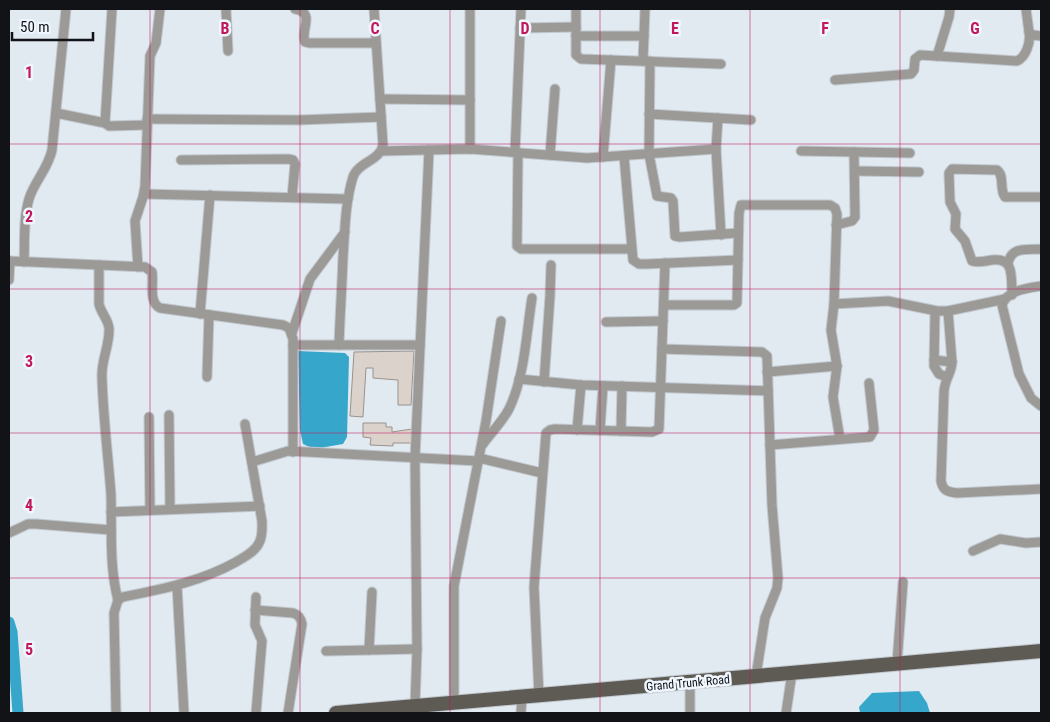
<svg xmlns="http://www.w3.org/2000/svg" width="1050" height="722" font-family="'Roboto Condensed',sans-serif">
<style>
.water{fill:#36a7cb}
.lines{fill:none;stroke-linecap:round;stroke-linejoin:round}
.canal{stroke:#36a7cb;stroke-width:11}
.building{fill:#dcd2cc;stroke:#9b928c}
.minor-casing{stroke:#c0c7ce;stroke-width:11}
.primary-casing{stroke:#c0c7ce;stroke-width:16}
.minor{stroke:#9c9a96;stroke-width:9}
.primary{stroke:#5e5b54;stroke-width:14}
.grid{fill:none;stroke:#c2185b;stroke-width:1;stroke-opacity:0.55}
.labels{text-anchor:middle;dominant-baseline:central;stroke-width:5;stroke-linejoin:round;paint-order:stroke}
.street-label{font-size:12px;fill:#111316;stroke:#eff6fe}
.grid-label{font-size:16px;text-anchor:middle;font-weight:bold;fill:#c2185b;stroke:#eff6fe;stroke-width:5;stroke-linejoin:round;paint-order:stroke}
</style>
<rect width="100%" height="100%" fill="#e1e9f1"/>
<g class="water">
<polygon points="298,351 345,353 349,357 347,437 343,444 314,449 303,444 300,430"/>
<polygon points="919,691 927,703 930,713 860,713 859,707 872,693"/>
</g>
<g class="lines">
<polyline class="canal" points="9,622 12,632 18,713"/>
</g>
<g class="building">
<polygon points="414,351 411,405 398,405 398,380 373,378 373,368 366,368 363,417 350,416 354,352"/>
<polygon points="363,423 386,423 386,427 392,427 392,432 412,429 412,443 393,443 393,446 370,445 371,438 363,437"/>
</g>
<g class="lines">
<g class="minor-casing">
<g id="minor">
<polyline points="112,9 105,123 109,126 147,125"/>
<polyline points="226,9 228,51"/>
<path d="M 295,9 C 316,13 300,29 305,42 L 309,43 L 376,43"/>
<polyline points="470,9 470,149"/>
<polyline points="576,9 576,55 581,59 721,64"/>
<polyline points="1026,9 1029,32 1033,35 1041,36"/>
<polyline points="520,28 576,27"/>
<polyline points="576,36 644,36"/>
<polyline points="937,56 949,17 950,9"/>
<polyline points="643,61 645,9"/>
<polyline points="650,61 649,154 657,196 671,198 673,201 675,236 680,237 738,233"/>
<path d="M 835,80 L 911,74 L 914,70 L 915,59 L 920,55 L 1017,61 C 1026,57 1031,42 1029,32"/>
<polyline points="380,99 470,100"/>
<polyline points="56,113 105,123"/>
<polyline points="649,114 751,120"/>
<polyline points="718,118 716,149 721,235"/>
<polyline points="147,119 299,120 381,117"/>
<polyline points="382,151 470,149 587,158 716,149"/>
<polyline points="801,151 910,153"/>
<polyline points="515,152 521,9"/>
<polyline points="518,153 517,246 521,249 631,249"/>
<polyline points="550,155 555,89"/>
<polyline points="624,156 633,260 639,264 647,264 738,260"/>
<polyline points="603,157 611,60"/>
<polyline points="181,160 288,159 293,160 295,164 292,197"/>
<polyline points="855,171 919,172"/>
<polyline points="144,194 348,199"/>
<polyline points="836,225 852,221 855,217 854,152"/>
<path d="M 9,261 L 145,267 L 152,272 C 154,283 148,302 160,308 L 283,325 L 289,328 L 293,339 L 293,452"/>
<path d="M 24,262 C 25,242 23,219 29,199 C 34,182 48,169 52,150 L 66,9"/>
<path d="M 1008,263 C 1012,246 1027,250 1041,249"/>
<path d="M 99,265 L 99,304 C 101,313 108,319 109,328 C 110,345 101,360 102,377 C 103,416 108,455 111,494 C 112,530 109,566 118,600"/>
<polyline points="138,267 135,221 143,197 145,186 150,56 156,43 160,9"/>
<polyline points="9,280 10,261"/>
<path d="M 1041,286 C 1028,288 1007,290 1002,305 L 1019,374 L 1031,398 L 1041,406"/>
<path d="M 1012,295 C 1011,278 1015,257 992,260 C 985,261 979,263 972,261 L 965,241 L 955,229 L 956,214 L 950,202 L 949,173 L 952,169 L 997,170 C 1005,176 999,189 1005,197 L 1041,197"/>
<polyline points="834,304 888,301 937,311 948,311 1005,299"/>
<polyline points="664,305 734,305 737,303 739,213 741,205 830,205 835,208 837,214 834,304 831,330 837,366 833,397 840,439"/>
<polyline points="935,311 934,366 939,374 947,377"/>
<path d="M 948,311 L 952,362 C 952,372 945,379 944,391 L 941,481 C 943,491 948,492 957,493 L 1041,489"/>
<polyline points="200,314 210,195"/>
<polyline points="606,322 663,321"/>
<polyline points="292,333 310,279 345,232"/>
<polyline points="293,345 420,345"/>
<path d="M 339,345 C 340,315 342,286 343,257 C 345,230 345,203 353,177 C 358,162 380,161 383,145 L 374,9"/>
<polyline points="662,349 762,352 767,356 772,505 778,578 777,588 765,618 756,676"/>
<polyline points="934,360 952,362"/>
<polyline points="767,372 837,366"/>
<polyline points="207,377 209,315"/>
<polyline points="519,379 581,385 768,391"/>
<polyline points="544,382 550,296 551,265"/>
<polyline points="169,415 170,509"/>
<polyline points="149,417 150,510"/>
<polyline points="577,430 581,385"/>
<polyline points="600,430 603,386"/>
<polyline points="621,431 622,386"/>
<path d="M 483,444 C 491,433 502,422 509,409 C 525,376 526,335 532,298"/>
<polyline points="770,445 870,437 874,430 869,383"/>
<polyline points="479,458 542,473"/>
<polyline points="252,462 288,451 478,461"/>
<polyline points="111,512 260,506"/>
<polyline points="9,533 28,524 36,524 111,530"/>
<polyline points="973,551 1000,539 1026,543 1041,542"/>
<polyline points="177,586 184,713"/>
<polyline points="256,597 255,625 262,641 256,713"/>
<path d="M 255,610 L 293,613 C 299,615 301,618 302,624 L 288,713"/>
<polyline points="369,650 372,592"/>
<polyline points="326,651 417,649"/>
<polyline points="897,663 903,582"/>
<polyline points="539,696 534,587 546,433 550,430 555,429 652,432 659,429 665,263"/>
<polyline points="454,702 454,586 486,421 501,321"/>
<polyline points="415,705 417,649 415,458 429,150"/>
<path d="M 116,713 L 114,613 L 118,600 L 123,597 C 162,589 200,582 236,562 C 244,557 255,552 259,543 C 263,536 262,528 262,521 L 245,424"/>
<polyline points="521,713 522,696"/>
<polyline points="690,713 690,683"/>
<polyline points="786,713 792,673"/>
</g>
</g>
<g class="primary-casing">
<polyline id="primary" points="336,713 1041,651"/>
</g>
<use href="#minor" class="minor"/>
<use href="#primary" class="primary"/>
</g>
<path class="grid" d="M 150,9 L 150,713M 300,9 L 300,713M 450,9 L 450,713M 600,9 L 600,713M 750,9 L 750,713M 900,9 L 900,713M 9,144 L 1041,144M 9,289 L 1041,289M 9,433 L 1041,433M 9,578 L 1041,578"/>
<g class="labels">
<g class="street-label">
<text transform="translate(688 683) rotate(-5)">Grand Trunk Road</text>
</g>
</g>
<g class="grid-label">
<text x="225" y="34">B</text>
<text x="375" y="34">C</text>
<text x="525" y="34">D</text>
<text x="675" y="34">E</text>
<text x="825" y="34">F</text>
<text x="975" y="34">G</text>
<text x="29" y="78">1</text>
<text x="29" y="222">2</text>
<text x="29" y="367">3</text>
<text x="29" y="511">4</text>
<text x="29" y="655">5</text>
</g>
<rect width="1050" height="722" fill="none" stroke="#111316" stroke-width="20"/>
<path d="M12 32v8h81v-8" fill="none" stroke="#111316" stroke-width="2.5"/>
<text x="20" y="32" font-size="15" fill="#111316" stroke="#eff6fe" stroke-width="4" paint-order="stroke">50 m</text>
</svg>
